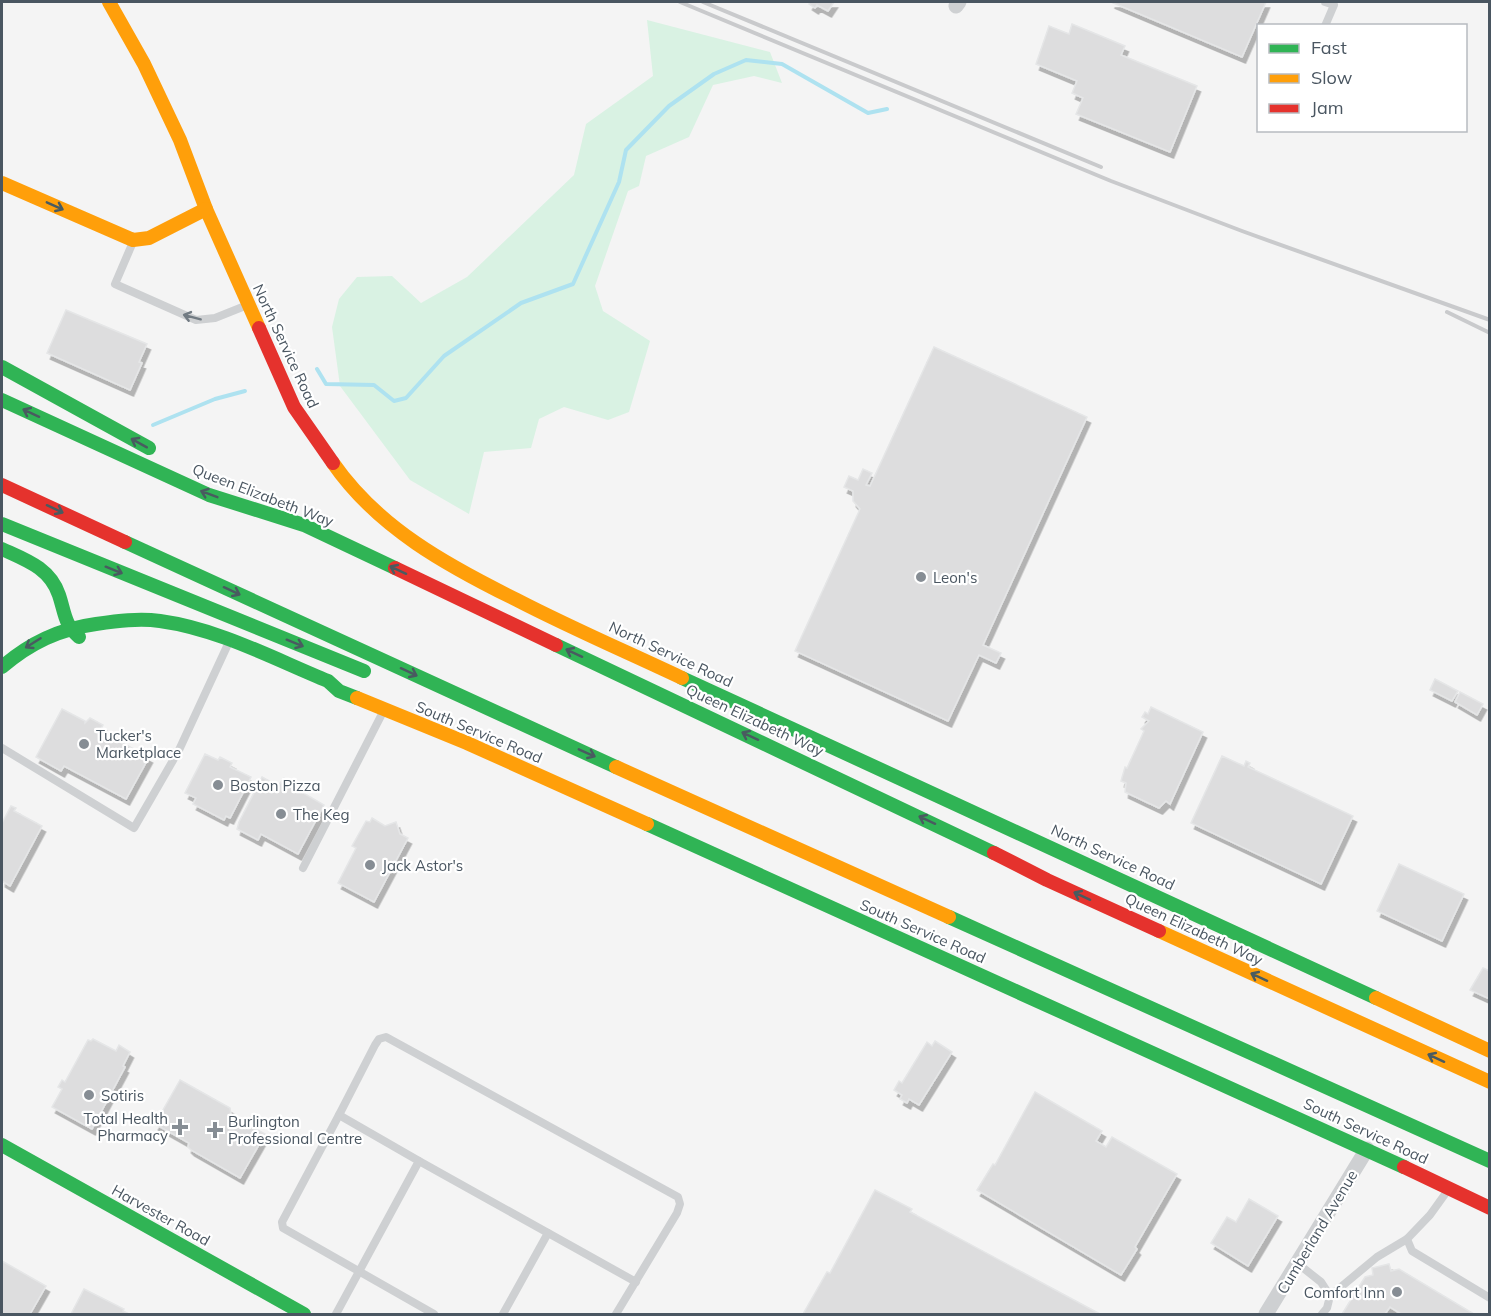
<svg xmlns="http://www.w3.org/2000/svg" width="1491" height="1316" font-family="Mulish,sans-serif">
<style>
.green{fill:#d9f2e3}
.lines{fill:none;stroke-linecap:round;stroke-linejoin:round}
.stream{stroke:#aee2f0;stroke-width:4}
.building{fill:#ddddde;stroke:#e5e6e7;stroke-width:1.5;filter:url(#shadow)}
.lane{stroke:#ced0d2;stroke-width:8}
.street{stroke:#ced0d2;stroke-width:15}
.fast{stroke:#30b455;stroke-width:14}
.slow{stroke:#ff9f0a;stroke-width:14}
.jam{stroke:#e5322d;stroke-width:14}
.rail{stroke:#c9cacc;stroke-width:4}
.oneway{stroke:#495b60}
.oneway2{stroke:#727b83}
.poi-dot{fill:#868d94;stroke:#fff;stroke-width:2}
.labels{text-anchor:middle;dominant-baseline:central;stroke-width:4.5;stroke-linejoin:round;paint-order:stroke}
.street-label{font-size:15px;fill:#4a5661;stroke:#fff}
.poi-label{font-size:15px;fill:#4a5661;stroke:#fff;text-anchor:start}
</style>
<defs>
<filter id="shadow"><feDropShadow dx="3.5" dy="6" stdDeviation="0" flood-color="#0004"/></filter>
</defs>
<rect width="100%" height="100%" fill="#f4f4f4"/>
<polygon class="green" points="647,20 770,52 782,83 754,76 713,85 689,137 646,156 639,186 628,191 595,286 603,311 650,341 629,412 608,420 564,407 539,419 531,448 484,452 469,514 410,480 340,386 332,327 339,299 357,277 392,276 421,303 467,277 574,175 586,124 653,76"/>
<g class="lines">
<g class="stream">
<polyline points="317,369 326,384 374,385 394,401 406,398 444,356 521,303 573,284 619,182 626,150 669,106 714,74 746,60 782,64 868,113 887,109"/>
<polyline points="153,425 215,399 245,391"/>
</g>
</g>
<g class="building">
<polygon points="810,2 834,2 828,11 817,5 815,8 809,4"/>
<polygon points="1111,2 1266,2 1242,57"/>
<polygon points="1072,24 1125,46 1121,55 1197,86 1170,152 1076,114 1083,98 1072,93 1077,81 1036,64 1049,26 1069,34"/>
<polygon points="66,310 147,344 139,362 142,363 130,390 47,353"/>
<polygon points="934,347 1087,417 983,645 1001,653 996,663 979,655 948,721 795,651 860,509 853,501 853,491 844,487 849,476 858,480 863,469 872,473 866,485 870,486"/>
<polygon points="1435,679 1458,691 1452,701 1430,690"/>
<polygon points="1460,692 1483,704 1477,715 1455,702"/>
<polygon points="1151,707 1203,732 1170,804 1166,801 1159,808 1125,792 1126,783 1121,781 1125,767 1127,768 1144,731 1141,729 1149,721 1142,717 1145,712 1148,714"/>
<polygon points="62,709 85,721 85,723 90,718 103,725 100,731 149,757 126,799 64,766 61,771 36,757"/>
<polygon points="205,754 218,760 220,757 232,763 230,767 251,777 230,818 226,816 224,820 193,804 196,798 185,793"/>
<polygon points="1222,756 1244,766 1246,761 1250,763 1248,767 1353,816 1321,884 1191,823"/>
<polygon points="262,777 278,786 284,778 294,784 293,787 324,805 298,854 261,834 258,840 237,829 239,822"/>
<polygon points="11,806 16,808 14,811 42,826 10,886 2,881 2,823"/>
<polygon points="372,818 385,826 396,822 400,834 408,838 374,902 338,883 356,848 352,846 366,821 370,822"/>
<polygon points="1399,864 1464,894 1442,941 1377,911"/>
<polygon points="1483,968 1490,971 1490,999 1470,990"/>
<polygon points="93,1039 116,1051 119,1045 130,1052 123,1066 125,1067 92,1129 52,1107 62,1089 58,1087 62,1080 65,1082 88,1040 91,1041"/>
<polygon points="935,1041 952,1052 919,1105 909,1099 907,1103 900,1099 902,1095 894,1090 899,1081 902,1083 927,1042 932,1046"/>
<polygon points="180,1080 230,1108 231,1115 265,1134 240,1178 191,1150 188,1147 189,1143 155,1124"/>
<polygon points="1035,1092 1102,1131 1096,1141 1106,1147 1112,1137 1177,1174 1135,1247 1137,1249 1121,1275 977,1190 993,1164 995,1165"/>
<polygon points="875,1190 912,1209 910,1212 1100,1314 803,1314 827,1272 830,1273"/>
<polygon points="1249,1199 1278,1216 1248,1266 1211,1243 1227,1217 1236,1222"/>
<polygon points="2,1261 46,1286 30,1314 2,1314"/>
<polygon points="1389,1264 1391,1271 1399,1269 1474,1314 1401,1314 1390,1307 1385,1314 1342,1314 1365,1277 1373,1275 1372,1268"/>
<polygon points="84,1289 124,1309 123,1311 129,1314 71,1314"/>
</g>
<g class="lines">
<g class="lane">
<polyline points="1325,2 1334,5 1325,26"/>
<polyline points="133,242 115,284 196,320 215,318 245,306"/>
<polyline points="2,748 134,828 179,750 229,642"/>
<polyline points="303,868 384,710"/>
<polyline points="419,1161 636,1282"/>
<polyline points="1448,1190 1430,1215 1407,1239 1412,1251 1490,1298"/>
<polyline points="1297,1263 1321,1282 1330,1296 1327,1308 1322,1314"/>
<polyline points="1330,1296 1377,1257 1407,1239"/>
<polyline points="336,1314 419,1161 339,1115"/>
<polyline points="434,1314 283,1228 282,1222 339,1115 375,1045 379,1039 386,1037 678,1197 680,1204 677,1213 616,1314"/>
<polyline points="503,1314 548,1233"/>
</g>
<g class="street">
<polyline points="956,6 959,2"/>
<polyline points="1266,1314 1367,1149"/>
</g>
<g class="fast">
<polyline points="2,367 149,448"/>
<polyline points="2,400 209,495 304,525 395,568"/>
<polyline points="2,524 364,671"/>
<polyline points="125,542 616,767"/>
<path d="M 2,549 C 26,560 50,568 59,595 C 65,613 64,624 79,637"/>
<polyline points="556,645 994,853"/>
<path d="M 2,667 C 30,643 59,629 96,624 C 117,621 139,618 160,621 C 219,629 274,659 328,681 L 339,691 L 357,698"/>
<polyline points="682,678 1376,998"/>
<polyline points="647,824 1404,1167"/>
<polyline points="949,917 1490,1161"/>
<polyline points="2,1145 304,1314"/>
</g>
<g class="slow">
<polyline points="109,2 144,64 180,140 206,209 259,328"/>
<polyline points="2,183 133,240 149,238 206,209"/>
<path d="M 333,463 C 378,528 448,566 517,600 C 571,628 627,652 682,678"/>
<polyline points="357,698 467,743 647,824"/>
<polyline points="616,767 949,917"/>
<polyline points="1159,931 1490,1082"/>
<polyline points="1376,998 1490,1051"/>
</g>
<g class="jam">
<polyline points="259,328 294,407 333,463"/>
<polyline points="2,485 125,542"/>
<polyline points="395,568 556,645"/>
<polyline points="994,853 1047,880 1159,931"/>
<polyline points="1404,1167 1490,1208"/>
</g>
<g class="rail">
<polyline points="680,2 1111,181 1242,231 1490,320"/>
<polyline points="703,2 1101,167"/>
<polyline points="1447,312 1490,333"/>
</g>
</g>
<defs><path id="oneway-shaft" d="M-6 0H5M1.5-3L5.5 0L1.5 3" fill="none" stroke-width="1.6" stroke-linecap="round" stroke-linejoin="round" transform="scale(1.5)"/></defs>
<g class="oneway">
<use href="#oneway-shaft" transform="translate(55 206) rotate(24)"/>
<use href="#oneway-shaft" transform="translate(31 413) rotate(-155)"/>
<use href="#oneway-shaft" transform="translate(139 443) rotate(-151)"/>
<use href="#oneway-shaft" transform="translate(209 494) rotate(-159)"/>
<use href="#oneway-shaft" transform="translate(55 509) rotate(25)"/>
<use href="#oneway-shaft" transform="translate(114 570) rotate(22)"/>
<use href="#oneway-shaft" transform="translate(398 570) rotate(-155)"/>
<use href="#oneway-shaft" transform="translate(232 591) rotate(25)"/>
<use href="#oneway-shaft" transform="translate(33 643) rotate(148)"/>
<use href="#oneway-shaft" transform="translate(295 643) rotate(22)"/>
<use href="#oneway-shaft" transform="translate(574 653) rotate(-155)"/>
<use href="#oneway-shaft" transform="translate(409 672) rotate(25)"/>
<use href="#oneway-shaft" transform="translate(750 736) rotate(-155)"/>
<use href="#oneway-shaft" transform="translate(587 753) rotate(24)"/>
<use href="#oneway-shaft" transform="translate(927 820) rotate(-155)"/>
<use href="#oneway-shaft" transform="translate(1082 896) rotate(-155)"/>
<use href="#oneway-shaft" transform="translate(1259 977) rotate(-155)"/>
<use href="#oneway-shaft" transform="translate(1436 1058) rotate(-155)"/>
</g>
<use class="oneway2" href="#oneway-shaft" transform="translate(192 317) rotate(-165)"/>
<g class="poi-dot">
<circle cx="921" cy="577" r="6"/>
<circle cx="84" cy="744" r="6"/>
<circle cx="218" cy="785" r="6"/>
<circle cx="281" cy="814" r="6"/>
<circle cx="370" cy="865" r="6"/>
<circle cx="89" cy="1095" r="6"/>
<path d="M177 1118h6v6h6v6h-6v6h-6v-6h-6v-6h6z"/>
<path d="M212 1121h6v6h6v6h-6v6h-6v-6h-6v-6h6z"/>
<circle cx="1397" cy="1292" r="6"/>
</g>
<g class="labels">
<g class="street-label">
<text transform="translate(286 346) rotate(65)">North Service Road</text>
<text transform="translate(263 495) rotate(21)">Queen Elizabeth Way</text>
<text transform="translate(671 654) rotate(25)">North Service Road</text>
<text transform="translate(755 720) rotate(25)">Queen Elizabeth Way</text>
<text transform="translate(479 732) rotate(23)">South Service Road</text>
<text transform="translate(1113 857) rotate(25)">North Service Road</text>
<text transform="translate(1194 929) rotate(25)">Queen Elizabeth Way</text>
<text transform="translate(923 931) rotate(24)">South Service Road</text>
<text transform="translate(1366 1131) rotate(25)">South Service Road</text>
<text transform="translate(161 1215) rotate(29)">Harvester Road</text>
<text transform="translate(1317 1232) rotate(-59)">Cumberland Avenue</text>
</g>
<g class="poi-label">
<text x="933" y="577">Leon's</text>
<text x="96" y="735">Tucker's<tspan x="96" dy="17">Marketplace</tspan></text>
<text x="230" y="785">Boston Pizza</text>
<text x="293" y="814">The Keg</text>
<text x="382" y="865">Jack Astor's</text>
<text x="101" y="1095">Sotiris</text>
<text x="168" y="1118" text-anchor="end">Total Health<tspan x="168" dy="17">Pharmacy</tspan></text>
<text x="228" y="1121">Burlington<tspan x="228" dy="17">Professional Centre</tspan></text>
<text x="1385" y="1292" text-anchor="end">Comfort Inn</text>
</g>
</g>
<rect width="1491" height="1316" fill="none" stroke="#4a5661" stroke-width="6"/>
<rect x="1257" y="24" width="210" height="108" fill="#ffffff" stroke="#b7bbc0" stroke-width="1.5"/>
<rect x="1269" y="44" width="30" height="9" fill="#30b455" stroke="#b7bbc0" stroke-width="1.5"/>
<text x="1311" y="54" font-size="18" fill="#4a5661">Fast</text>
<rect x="1269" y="74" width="30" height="9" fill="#ff9f0a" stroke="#b7bbc0" stroke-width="1.5"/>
<text x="1311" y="84" font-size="18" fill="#4a5661">Slow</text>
<rect x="1269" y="104" width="30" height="9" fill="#e5322d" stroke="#b7bbc0" stroke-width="1.5"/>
<text x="1311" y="114" font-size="18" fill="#4a5661">Jam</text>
</svg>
